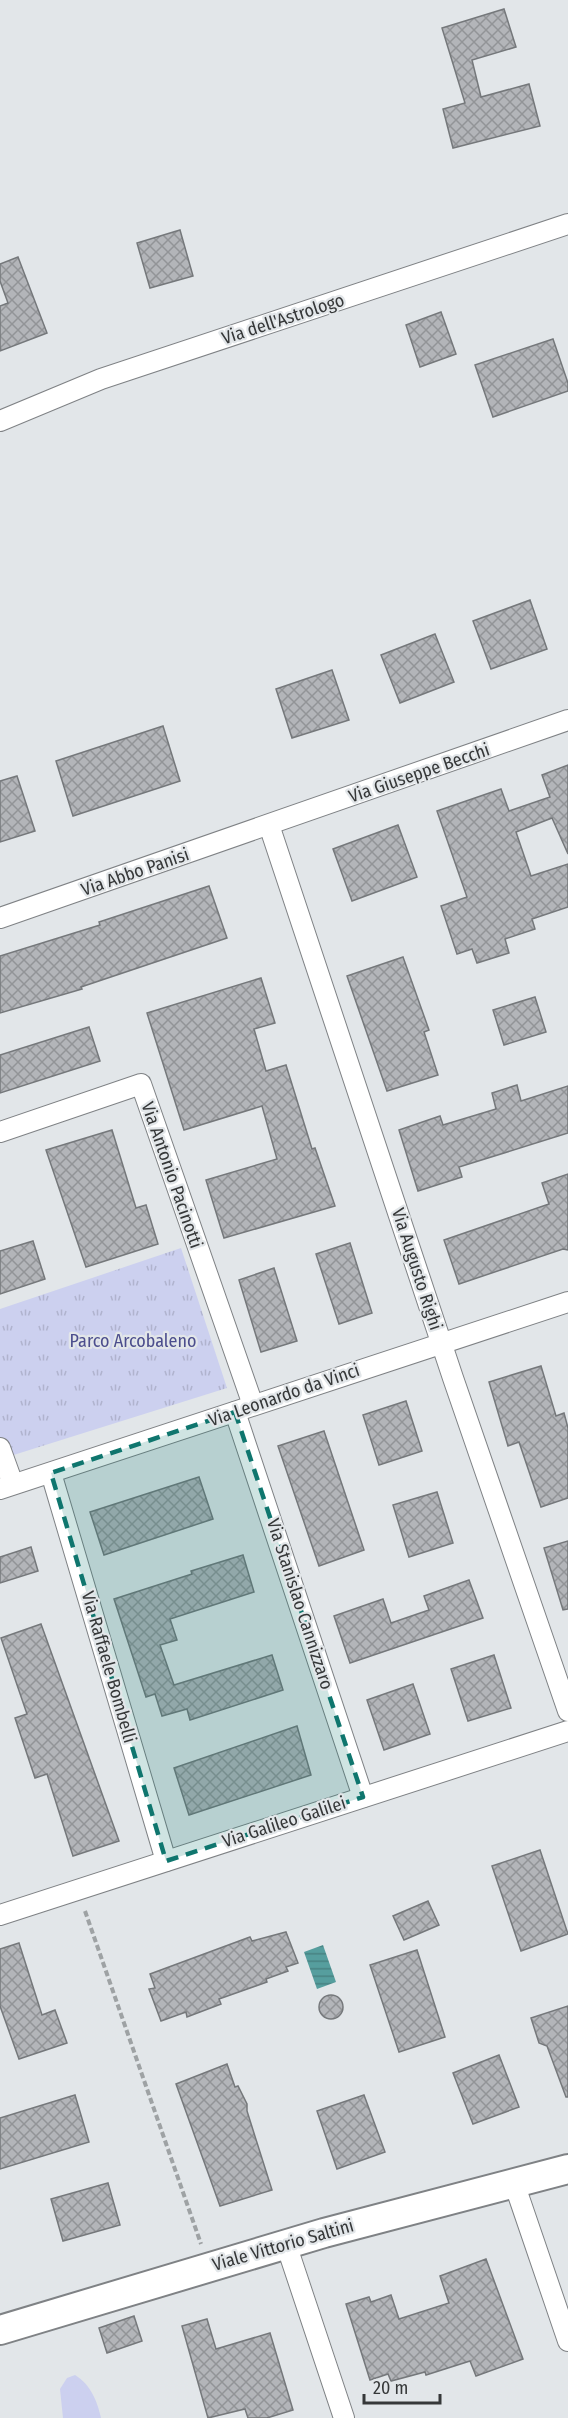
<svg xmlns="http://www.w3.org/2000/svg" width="568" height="2418" font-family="'Fira Sans Condensed',sans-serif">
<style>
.grass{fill:#ccd0ef}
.park{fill:url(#park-tufts)}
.water{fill:url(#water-rules)}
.building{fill:url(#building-cross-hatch);stroke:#75787b;stroke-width:1.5}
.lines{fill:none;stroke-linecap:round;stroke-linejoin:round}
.street-casing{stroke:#7f8285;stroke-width:22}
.secondary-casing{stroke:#7f8285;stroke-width:32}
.path{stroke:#9ea2a4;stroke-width:4;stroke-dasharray:6 3;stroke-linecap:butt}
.street{stroke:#fff;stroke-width:20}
.secondary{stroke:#fff;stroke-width:28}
.marked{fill:#0f766e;fill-opacity:0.2;stroke:#0f766e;stroke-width:4.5;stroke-dasharray:12 8;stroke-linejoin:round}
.labels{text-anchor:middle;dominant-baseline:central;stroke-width:4.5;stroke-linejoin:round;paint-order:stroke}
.street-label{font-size:18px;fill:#363839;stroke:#e2e6e9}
.park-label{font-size:18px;fill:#4c4e8d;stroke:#e2e6e9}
</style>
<defs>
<pattern id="park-tufts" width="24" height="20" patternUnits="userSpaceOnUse" patternTransform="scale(1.5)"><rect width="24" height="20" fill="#ccd0ef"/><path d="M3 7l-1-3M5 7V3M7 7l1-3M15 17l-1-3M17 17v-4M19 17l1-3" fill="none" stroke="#b0b3ce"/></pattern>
<pattern id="water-rules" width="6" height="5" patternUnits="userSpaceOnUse" patternTransform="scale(1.5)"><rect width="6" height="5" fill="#569e9e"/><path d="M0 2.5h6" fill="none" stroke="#488282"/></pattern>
<pattern id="building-cross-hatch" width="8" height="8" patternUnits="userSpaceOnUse" patternTransform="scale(1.5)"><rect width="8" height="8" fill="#b3b5b9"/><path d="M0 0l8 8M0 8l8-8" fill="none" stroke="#929497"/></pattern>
</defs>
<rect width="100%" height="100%" fill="#e2e6e9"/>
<path class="grass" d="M 75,2375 C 91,2385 97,2401 101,2418 L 63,2418 L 60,2389 L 67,2378 Z"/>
<polygon class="park" points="181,1248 227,1388 4,1458 0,1446 0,1309"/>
<polygon class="water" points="323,1945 336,1982 317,1989 304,1952"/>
<g class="building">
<polygon points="504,9 516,47 472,60 481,97 529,84 540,126 453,148 443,109 465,103 442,28"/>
<polygon points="180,230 193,276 150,288 137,243"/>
<polygon points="18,257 47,333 0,351 0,306 8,303 0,281 0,264"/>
<polygon points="441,312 456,354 420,367 406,325"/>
<polygon points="553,339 568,383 568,391 493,417 475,365"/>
<polygon points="530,600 547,649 491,669 473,621"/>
<polygon points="435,634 454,682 400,703 381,655"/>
<polygon points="332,670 349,720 292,738 276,689"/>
<polygon points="163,726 180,781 73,816 56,761"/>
<polygon points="568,765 568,854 552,818 516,832 531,876 568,864 568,907 532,919 535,929 505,939 509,953 477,963 472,949 457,954 441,906 467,897 437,811 501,789 509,811 550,797 542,775"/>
<polygon points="17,776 35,831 0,842 0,781"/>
<polygon points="398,825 417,877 352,901 333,849"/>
<polygon points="209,886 227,938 81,987 82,989 0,1013 0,956 100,925 99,922"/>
<polygon points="403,957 429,1030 424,1032 438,1075 387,1091 347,976"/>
<polygon points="261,978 275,1023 254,1029 266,1071 286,1065 312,1149 315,1148 335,1206 224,1238 206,1180 277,1159 262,1106 184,1130 147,1013"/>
<polygon points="535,997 546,1032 504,1045 493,1010"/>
<polygon points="89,1027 100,1061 0,1093 0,1055"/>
<polygon points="517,1085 521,1101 568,1086 568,1133 459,1167 462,1177 418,1191 399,1130 440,1116 443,1125 496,1109 492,1093"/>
<polygon points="112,1130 136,1208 146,1205 158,1244 86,1267 46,1150"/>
<polygon points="568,1174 568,1250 563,1249 459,1284 444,1240 549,1204 542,1183"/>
<polygon points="33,1241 45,1279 0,1294 0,1251"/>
<polygon points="350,1243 372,1313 339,1324 316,1254"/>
<polygon points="274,1268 297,1341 261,1352 239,1280"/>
<polygon points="541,1366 556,1416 564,1413 568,1428 568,1498 541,1507 519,1442 508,1446 489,1382"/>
<polygon points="406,1401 422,1451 379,1465 363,1415"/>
<polygon points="324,1431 364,1550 319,1566 278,1446"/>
<polygon points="199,1477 213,1519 104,1555 90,1512"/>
<polygon points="437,1492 453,1543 409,1557 393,1505"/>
<polygon points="568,1541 568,1609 563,1610 544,1548"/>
<polygon points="31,1547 38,1571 0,1583 0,1557"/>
<polygon points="243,1555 254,1592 170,1619 177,1640 160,1645 174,1685 272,1655 283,1690 190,1720 187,1709 162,1716 155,1694 146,1697 114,1599 192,1574 191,1571"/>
<polygon points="469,1580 483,1618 350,1663 334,1616 383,1599 391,1623 429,1610 424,1596"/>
<polygon points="41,1624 119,1841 73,1856 47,1774 35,1778 15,1718 27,1714 1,1638"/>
<polygon points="494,1655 511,1708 468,1721 451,1669"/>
<polygon points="413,1684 430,1734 384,1750 367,1700"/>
<polygon points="297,1726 311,1775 189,1815 174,1768"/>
<polygon points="540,1850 568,1934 521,1951 492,1866"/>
<polygon points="428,1901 439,1925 404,1940 393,1916"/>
<polygon points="286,1932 298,1963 286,1967 288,1971 266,1979 267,1982 219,1999 221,2004 187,2017 186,2012 161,2021 149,1989 155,1988 150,1974 250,1937 252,1941"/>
<polygon points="19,1943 42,2015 55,2010 67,2043 19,2059 0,2006 0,1949"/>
<polygon points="417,1950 445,2037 399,2052 370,1965"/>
<circle cx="331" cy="2007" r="12"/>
<polygon points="568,2006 568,2097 566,2097 547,2046 539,2043 531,2018"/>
<polygon points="499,2055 519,2107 473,2124 453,2073"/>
<polygon points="227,2064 235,2087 238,2086 247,2104 247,2111 272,2190 220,2206 176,2084"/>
<polygon points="75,2095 89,2142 0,2169 0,2118"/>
<polygon points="364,2095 385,2152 337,2169 317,2111"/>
<polygon points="108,2183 120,2225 63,2241 51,2199"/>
<polygon points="486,2259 523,2359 476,2376 470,2361 426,2375 425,2372 391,2381 388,2374 370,2380 346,2304 369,2297 371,2302 391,2295 399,2319 449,2303 440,2276"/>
<polygon points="134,2316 142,2341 107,2353 99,2328"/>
<polygon points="207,2319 216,2349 270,2333 293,2410 267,2418 248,2418 245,2409 208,2418 182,2326"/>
</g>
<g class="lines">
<g class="street-casing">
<g id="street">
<polyline points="0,421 101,379 568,224"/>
<polyline points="269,825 453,1378 568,1711"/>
<polyline points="0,918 568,720"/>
<polyline points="0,1132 141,1084 253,1405"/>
<polyline points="235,1412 363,1797"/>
<polyline points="0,1448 13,1484"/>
<polyline points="51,1473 166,1861"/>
<polyline points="0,1489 568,1302"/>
<polyline points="0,1915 568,1731"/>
<polyline points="514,2183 568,2341"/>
<polyline points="286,2244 344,2418"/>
</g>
</g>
<g class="secondary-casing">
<polyline id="secondary" points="0,2330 324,2233 568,2169"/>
</g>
<polyline class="path" points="85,1911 201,2244"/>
<use href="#street" class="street"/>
<use href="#secondary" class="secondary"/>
</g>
<path class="marked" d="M 235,1412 L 363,1797 L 166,1861 L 51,1473 Z"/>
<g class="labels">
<g class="street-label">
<text transform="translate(283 319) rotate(-18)">Via dell'Astrologo</text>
<text transform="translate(419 773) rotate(-19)">Via Giuseppe Becchi</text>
<text transform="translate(135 872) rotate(-19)">Via Abbo Panisi</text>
<text transform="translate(172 1175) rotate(71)">Via Antonio Pacinotti</text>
<text transform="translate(417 1269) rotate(72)">Via Augusto Righi</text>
<text transform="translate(284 1395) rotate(-19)">Via Leonardo da Vinci</text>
<text transform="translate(300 1604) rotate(72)">Via Stanislao Cannizzaro</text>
<text transform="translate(109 1667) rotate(74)">Via Raffaele Bombelli</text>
<text transform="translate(284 1822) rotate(-18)">Via Galileo Galilei</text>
<text transform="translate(283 2245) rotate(-16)">Viale Vittorio Saltini</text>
</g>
<g class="park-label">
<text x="133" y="1341">Parco Arcobaleno</text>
</g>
</g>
<path d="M364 2394v9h76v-9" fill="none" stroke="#363839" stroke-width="3"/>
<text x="373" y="2394" font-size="18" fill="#363839" stroke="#e2e6e9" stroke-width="4.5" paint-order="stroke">20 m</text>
</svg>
